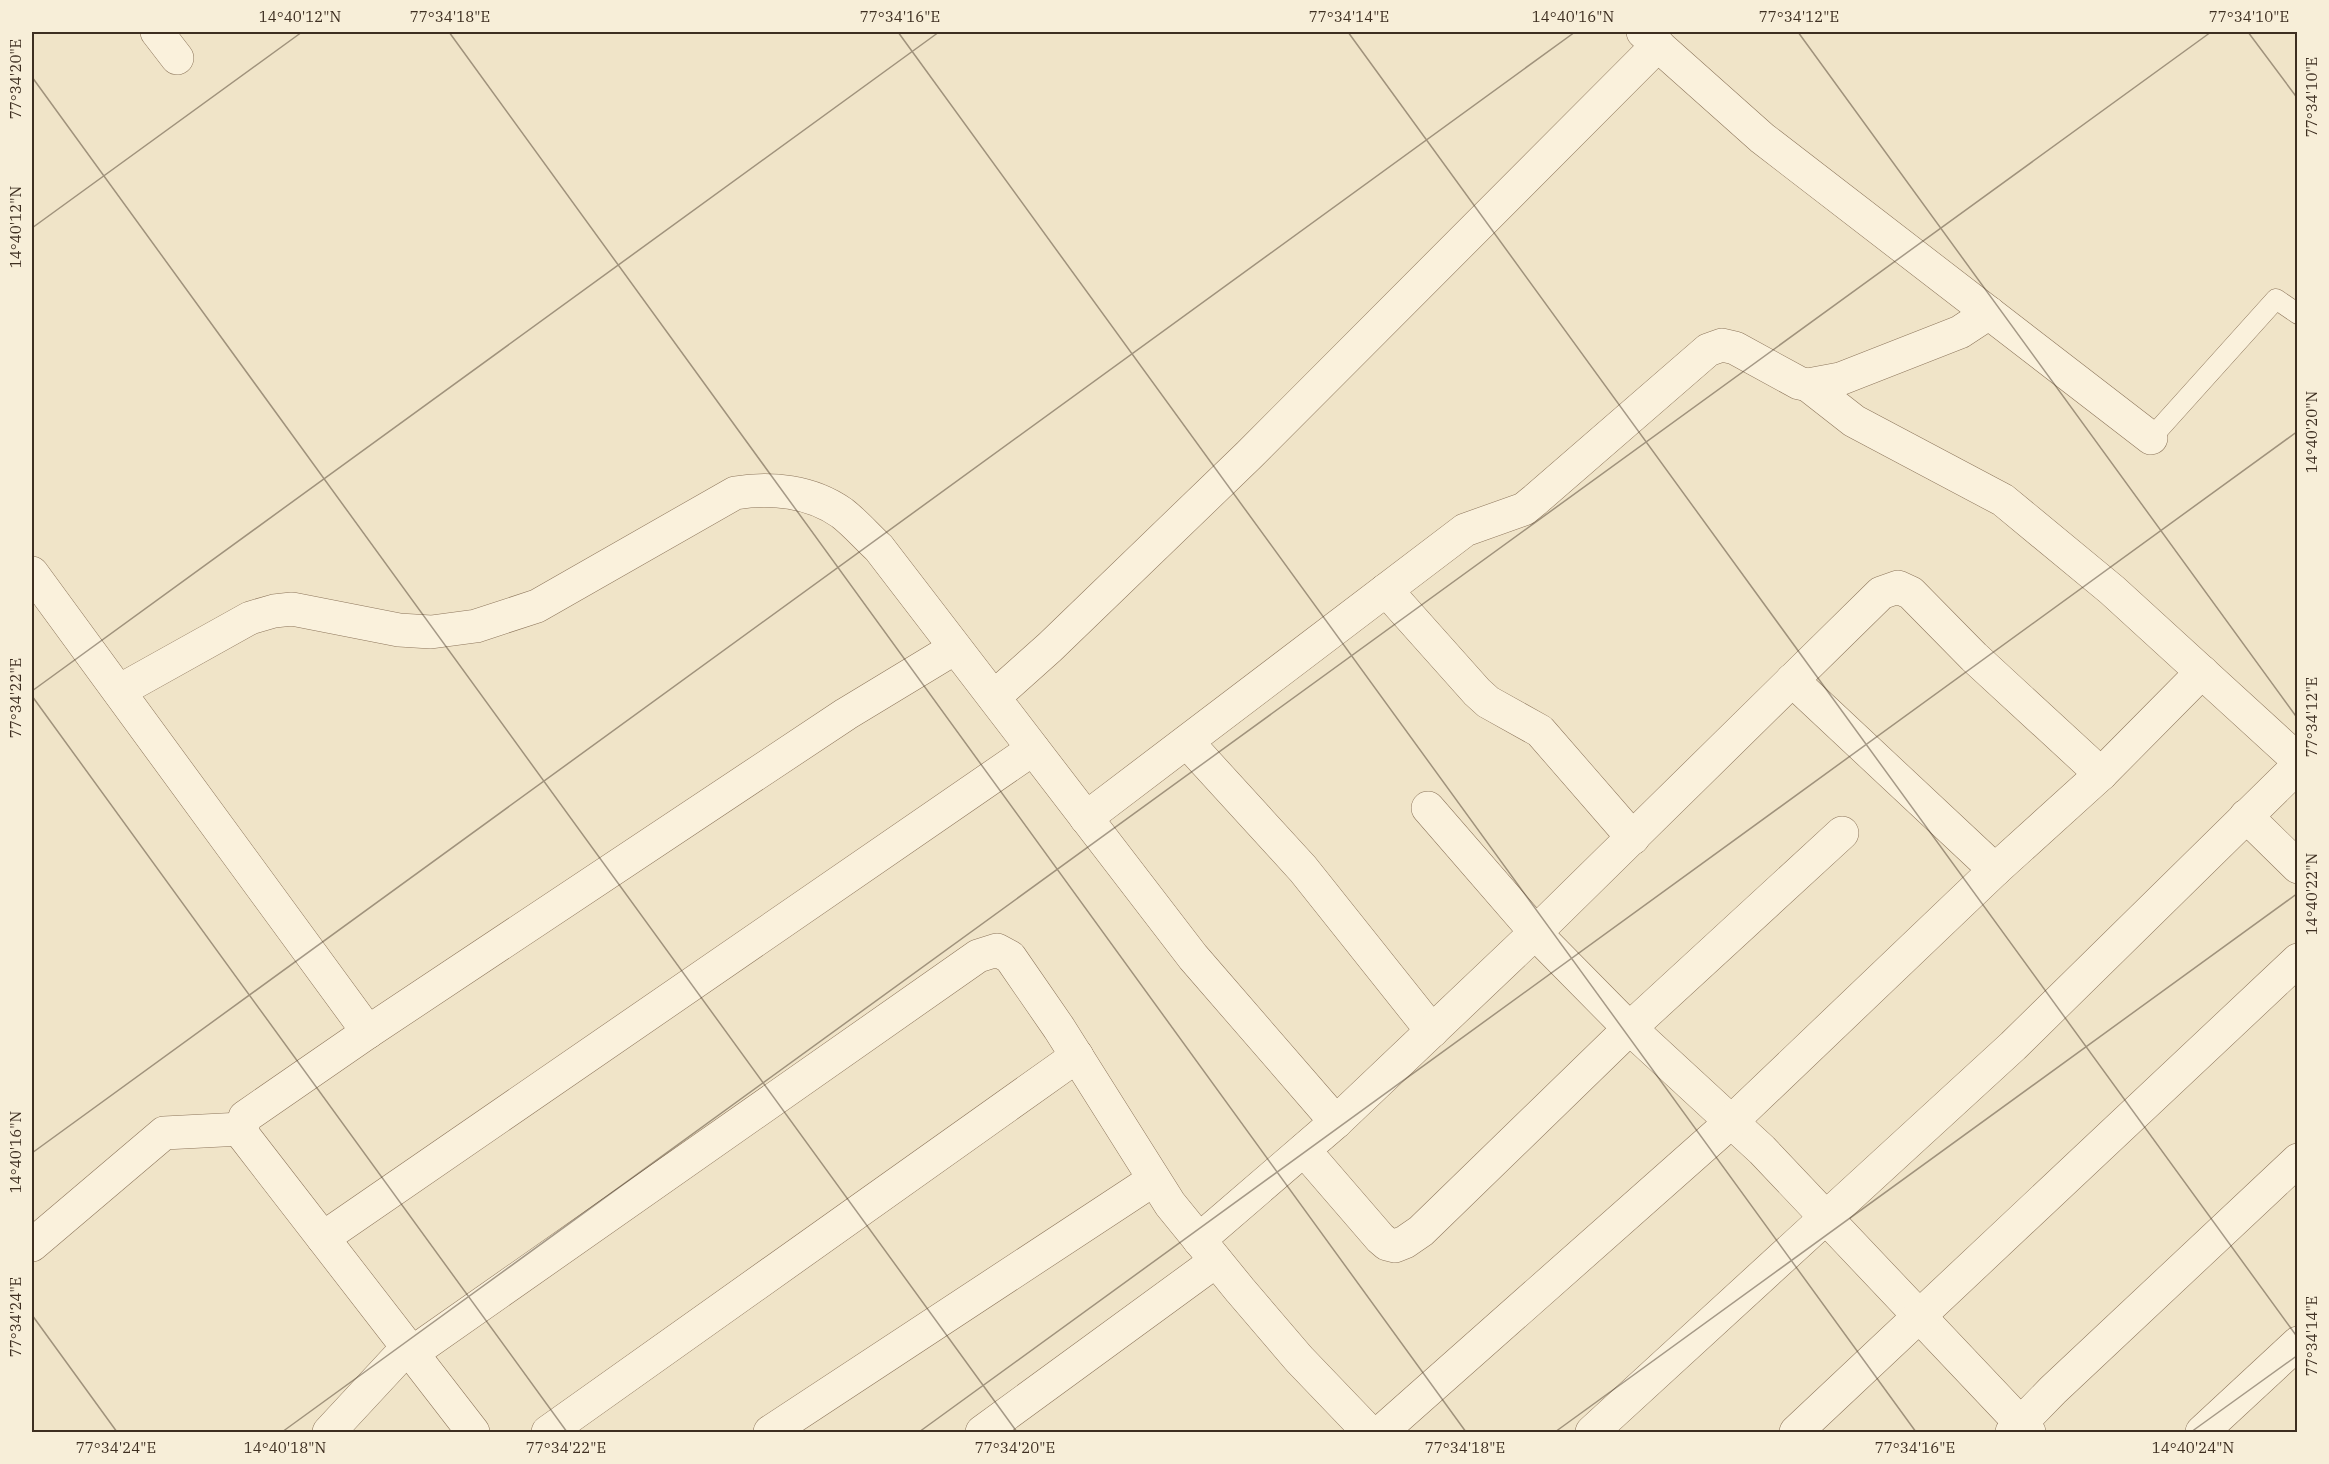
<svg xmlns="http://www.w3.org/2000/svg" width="2329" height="1464" font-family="'IBM Plex Serif',serif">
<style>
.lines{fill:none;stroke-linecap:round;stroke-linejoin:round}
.service-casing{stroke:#8d765c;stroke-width:21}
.minor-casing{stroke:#8d765c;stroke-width:34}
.service{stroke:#faf1dc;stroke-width:20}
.minor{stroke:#faf1dc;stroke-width:33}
.ticks{fill:none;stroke:#3d2e20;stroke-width:1.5;stroke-opacity:0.45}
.neatline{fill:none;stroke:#3d2e20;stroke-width:2}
.ticks-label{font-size:15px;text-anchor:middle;fill:#3d2e20}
</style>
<rect width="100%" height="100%" fill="#f0e4c8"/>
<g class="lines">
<g class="service-casing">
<polyline id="service" points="2151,438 2276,299 2298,314"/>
</g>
<g class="minor-casing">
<g id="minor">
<polyline points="157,32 177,58"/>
<polyline points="1643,32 1762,138 2151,438"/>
<polyline points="1808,385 1854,421 2003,500 2112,590 2298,760"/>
<polyline points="32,573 368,1032"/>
<polyline points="1386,590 1477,692 1488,702 1540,731 1633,838"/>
<polyline points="1792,680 1995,870"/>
<path d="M 119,691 L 250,618 L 274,611 L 292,609 L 399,630 L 431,632 L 476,626 L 537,606 L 735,493 C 771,487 811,491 842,513 C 855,523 867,537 879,548 L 1193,957 L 1336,1122"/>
<polyline points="994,697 1050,647 1249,455 1658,45"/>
<polyline points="1187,742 1303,869 1432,1031"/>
<polyline points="1428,808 1546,944 1620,1019 1762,1150 2029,1432"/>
<polyline points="2246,816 2298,867"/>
<polyline points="1086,818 1465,530 1524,509 1535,500 1708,350 1722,345 1735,348 1799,383 1808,385 1840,379 1960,332 1989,313"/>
<polyline points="1304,1150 1380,1238 1387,1244 1395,1246 1405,1242 1421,1231 1630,1028 1842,833"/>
<polyline points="323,1238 1033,749"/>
<polyline points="1199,1240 1336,1122 1536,932 1881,593 1898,587 1911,593 1974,657 2101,774"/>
<polyline points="32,1245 164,1133 242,1129"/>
<polyline points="412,1353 978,956 997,950 1010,957 1059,1028 1170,1204 1240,1290 1299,1359 1369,1432"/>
<polyline points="329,1432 407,1348"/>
<polyline points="473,1432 244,1136 242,1129 245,1117 368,1032 846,714 955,648"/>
<polyline points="548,1432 1077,1056"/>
<polyline points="770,1432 1153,1180"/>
<polyline points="982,1432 1216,1261"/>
<polyline points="1381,1432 1731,1122 1995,870 2101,774 2202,672"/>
<polyline points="1592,1432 2013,1046 2298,766"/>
<polyline points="1796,1432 2298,960"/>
<polyline points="2012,1432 2053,1390 2298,1160"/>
<polyline points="2202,1432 2298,1343"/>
</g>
</g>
<use href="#service" class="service"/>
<use href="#minor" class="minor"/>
</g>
<path class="ticks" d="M 449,32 L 1466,1432M 898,32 L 1916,1432M 1348,32 L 2298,1338M 1798,32 L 2298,719M 2248,32 L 2298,99M 32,77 L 1017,1432M 32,228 L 302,32M 32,691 L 939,32M 32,696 L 567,1432M 32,1153 L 1575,32M 32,1315 L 117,1432M 282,1432 L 2211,32M 919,1432 L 2298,431M 1555,1432 L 2298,893M 2191,1432 L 2298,1355"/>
<rect width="2329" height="1464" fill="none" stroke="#f7eed8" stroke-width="66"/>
<rect x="33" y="33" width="2263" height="1398" class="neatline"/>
<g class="ticks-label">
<text x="300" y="22">14°40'12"N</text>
<text x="450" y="22">77°34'18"E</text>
<text x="900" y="22">77°34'16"E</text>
<text x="1349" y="22">77°34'14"E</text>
<text x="1573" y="22">14°40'16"N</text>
<text x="1799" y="22">77°34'12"E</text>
<text x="2249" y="22">77°34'10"E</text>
<text transform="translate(16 79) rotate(-90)" y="5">77°34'20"E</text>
<text transform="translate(2312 97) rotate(-90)" y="5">77°34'10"E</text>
<text transform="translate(16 227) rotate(-90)" y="5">14°40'12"N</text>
<text transform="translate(2312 432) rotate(-90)" y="5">14°40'20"N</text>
<text transform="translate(16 698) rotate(-90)" y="5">77°34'22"E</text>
<text transform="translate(2312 717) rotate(-90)" y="5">77°34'12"E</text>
<text transform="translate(2312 894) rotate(-90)" y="5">14°40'22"N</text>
<text transform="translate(16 1152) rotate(-90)" y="5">14°40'16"N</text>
<text transform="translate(16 1317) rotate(-90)" y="5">77°34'24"E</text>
<text transform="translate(2312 1336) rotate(-90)" y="5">77°34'14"E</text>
<text x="116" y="1453">77°34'24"E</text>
<text x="285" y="1453">14°40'18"N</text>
<text x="566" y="1453">77°34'22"E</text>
<text x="1015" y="1453">77°34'20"E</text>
<text x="1465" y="1453">77°34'18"E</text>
<text x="1915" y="1453">77°34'16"E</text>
<text x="2193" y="1453">14°40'24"N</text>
</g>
</svg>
